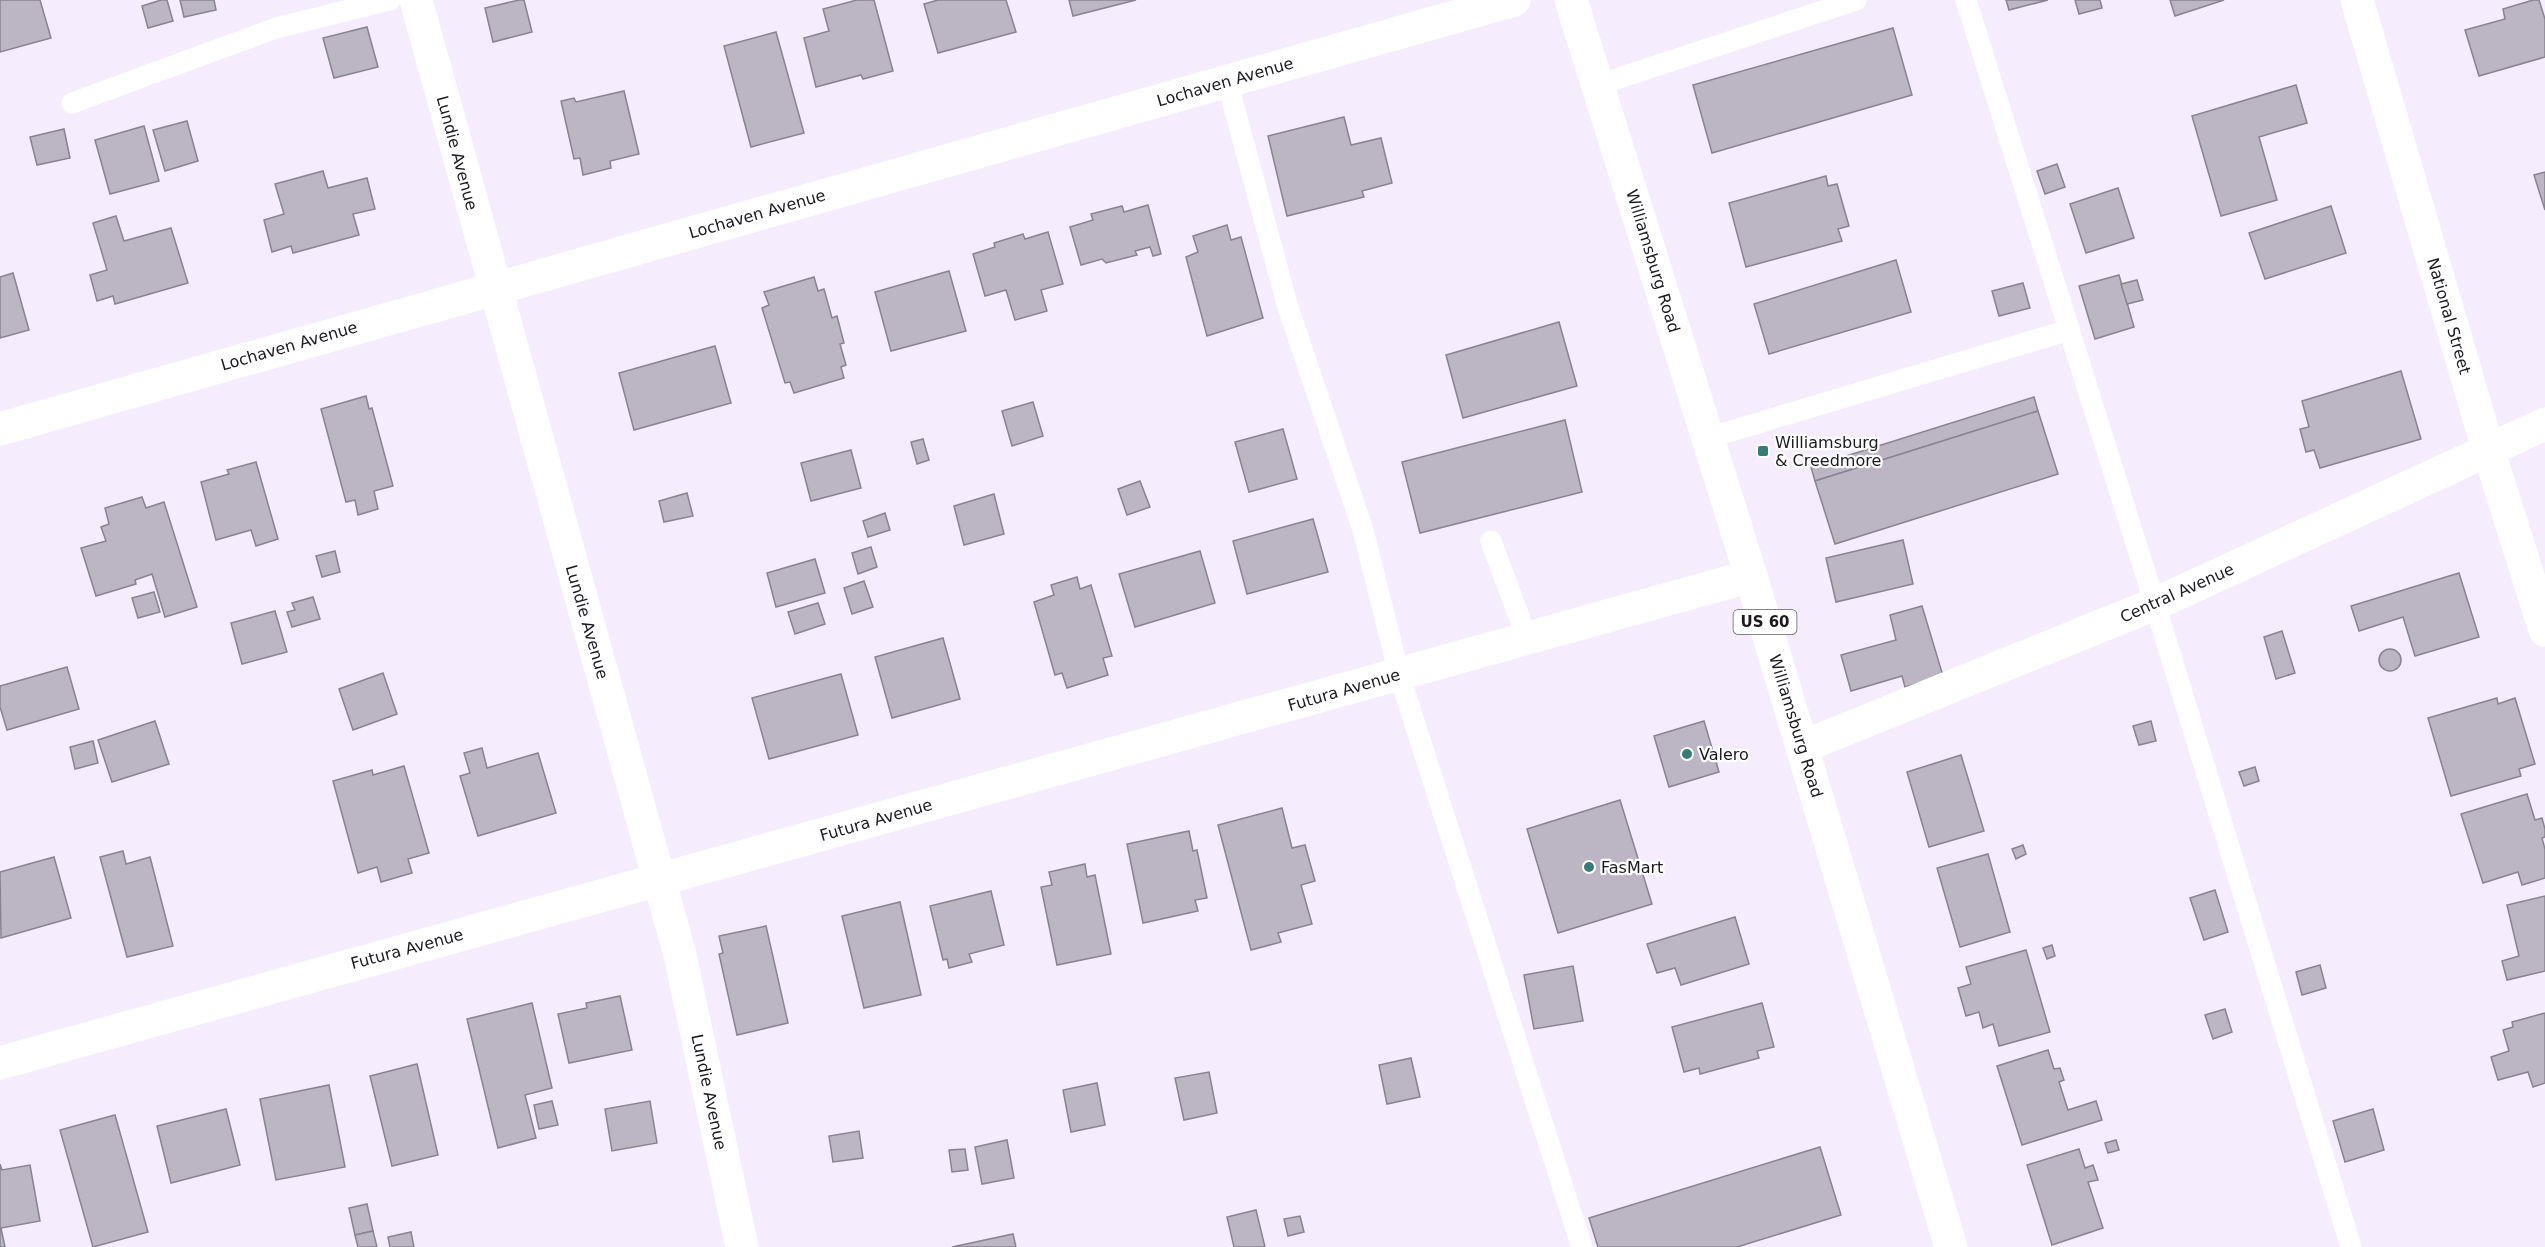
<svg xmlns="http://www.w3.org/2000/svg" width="2545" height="1247" font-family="'DejaVu Sans',sans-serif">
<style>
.building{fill:#bcb5c4;stroke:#898391;stroke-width:1.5}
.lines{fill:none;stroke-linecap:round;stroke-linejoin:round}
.lane{stroke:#fff;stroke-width:21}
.street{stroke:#fff;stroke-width:33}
.primary{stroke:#fff;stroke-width:33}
.poi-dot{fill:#377d75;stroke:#fff;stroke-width:2}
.labels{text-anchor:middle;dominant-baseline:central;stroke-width:4.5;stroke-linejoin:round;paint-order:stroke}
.shield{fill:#fff;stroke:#5f5d62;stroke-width:1.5}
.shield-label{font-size:15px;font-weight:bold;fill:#1b181e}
.street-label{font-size:16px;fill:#1b181e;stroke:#fff}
.poi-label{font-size:16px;fill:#1b181e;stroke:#fff;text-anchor:start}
</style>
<rect width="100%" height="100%" fill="#f5edfd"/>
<g class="building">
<polygon points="0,0 40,0 51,38 0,52"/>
<polygon points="161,0 167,0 173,21 148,28 142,6"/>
<polygon points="180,0 214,0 216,10 184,17"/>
<polygon points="519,0 524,0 532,32 493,42 485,8"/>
<polygon points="857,0 874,0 893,71 863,79 861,75 816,87 804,38 829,31 823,9"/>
<polygon points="938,0 1006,0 1016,32 938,53 924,4"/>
<polygon points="1069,0 1136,0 1073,16"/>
<polygon points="2006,0 2048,0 2009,10"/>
<polygon points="2075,0 2100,0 2102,8 2079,14"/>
<polygon points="2170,0 2224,0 2175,16"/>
<polygon points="2533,0 2539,0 2545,19 2545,57 2479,76 2465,30 2505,19 2503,9"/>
<polygon points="367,27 378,67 334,78 323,38"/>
<polygon points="1893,28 1912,95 1712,153 1693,85"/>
<polygon points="776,32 804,133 751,147 724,46"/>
<polygon points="2296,85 2307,123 2259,137 2277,200 2221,216 2192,116"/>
<polygon points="624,91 639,154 610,161 611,168 583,175 580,158 574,159 561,101 574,98 576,102"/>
<polygon points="1344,117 1351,145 1381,138 1392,183 1362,191 1364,197 1287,216 1268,136"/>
<polygon points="187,121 198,161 165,171 153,130"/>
<polygon points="144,126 159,181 110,194 95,140"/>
<polygon points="64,129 70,158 37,165 30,137"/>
<polygon points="2057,164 2065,187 2045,194 2037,171"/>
<polygon points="323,171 328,188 367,178 375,209 353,214 359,235 293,253 291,246 272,252 264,220 284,214 275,184"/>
<polygon points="2545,172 2545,210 2534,175"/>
<polygon points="1826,176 1828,186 1837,184 1849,226 1838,229 1842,241 1746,267 1729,203"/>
<polygon points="2118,188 2134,238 2086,253 2070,204"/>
<polygon points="1148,205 1161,254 1153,256 1150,247 1135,251 1137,255 1106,263 1102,259 1081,265 1070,227 1093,220 1091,214 1122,206 1124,212"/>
<polygon points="2331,206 2346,253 2265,279 2249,233"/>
<polygon points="116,216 124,241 171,228 188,283 115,304 113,296 97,301 90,275 107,270 93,223"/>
<polygon points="1227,225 1231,240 1241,237 1263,318 1207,336 1186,257 1198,252 1193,236"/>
<polygon points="1048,232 1063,284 1041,290 1047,311 1015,320 1006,290 985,296 973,254 995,247 994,243 1023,234 1025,239"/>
<polygon points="1896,260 1911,312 1769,354 1754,304"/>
<polygon points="949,271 966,331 891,351 875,292"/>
<polygon points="13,273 29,330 0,338 0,277"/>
<polygon points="2119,275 2134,327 2095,339 2079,286"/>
<polygon points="814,277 818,291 824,289 832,318 837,316 844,343 840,344 846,365 841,367 844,378 794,393 790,382 785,383 762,308 769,305 764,292"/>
<polygon points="2137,280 2143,300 2127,304 2121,284"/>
<polygon points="2023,283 2030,308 1999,316 1992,291"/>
<polygon points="1559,322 1577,386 1463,418 1446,355"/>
<polygon points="715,346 731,403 634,430 619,373"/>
<polygon points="2401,371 2421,439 2320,468 2314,450 2306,452 2300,429 2309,427 2302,401"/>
<polygon points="366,396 369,409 372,408 393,486 374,491 378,509 358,515 355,500 346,502 321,409"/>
<polygon points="2034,397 2038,411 1815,481 1811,467"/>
<polygon points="1033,402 1043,436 1012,446 1002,411"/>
<polygon points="2038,411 2058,474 1835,544 1815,481"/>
<polygon points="1565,420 1582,492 1420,533 1402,462"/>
<polygon points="1283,429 1297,479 1249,492 1235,442"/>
<polygon points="923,439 929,460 917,464 911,442"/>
<polygon points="851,450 861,488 811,501 801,463"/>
<polygon points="256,462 278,539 256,546 251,530 216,540 201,482 229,474 227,470"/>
<polygon points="1140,481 1150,507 1127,515 1118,489"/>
<polygon points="687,493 693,516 664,522 659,501"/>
<polygon points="994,494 1004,534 964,545 954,506"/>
<polygon points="142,497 146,508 164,502 197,607 165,617 152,574 135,580 136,584 96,596 81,548 106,541 101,527 109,524 105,508"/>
<polygon points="885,513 890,530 868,537 863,521"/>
<polygon points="1313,519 1328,572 1247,594 1233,541"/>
<polygon points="1903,540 1913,584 1836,602 1826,558"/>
<polygon points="871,547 877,567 858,574 852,553"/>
<polygon points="335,551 340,572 322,577 316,556"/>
<polygon points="1200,551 1215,603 1135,627 1119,574"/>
<polygon points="815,559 825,593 776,607 767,573"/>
<polygon points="2459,573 2479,637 2415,656 2403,617 2359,631 2351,606"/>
<polygon points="1077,577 1080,589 1091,585 1112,656 1103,658 1108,675 1067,688 1062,673 1055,675 1034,602 1054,595 1051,585"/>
<polygon points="864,581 873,607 852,614 844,588"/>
<polygon points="154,592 160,612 138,618 132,598"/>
<polygon points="313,597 320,619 292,627 287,612 295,610 292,603"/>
<polygon points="818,603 825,624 795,634 788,612"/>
<polygon points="1922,606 1943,676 1905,687 1902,676 1851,691 1841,655 1896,640 1890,615"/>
<polygon points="275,611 287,652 242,664 231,623"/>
<polygon points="2282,631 2295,673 2276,679 2264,637"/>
<polygon points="943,638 960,699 892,718 875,657"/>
<circle cx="2390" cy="660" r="11"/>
<polygon points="67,667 79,709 7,730 0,707 0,686"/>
<polygon points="383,673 397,714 353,730 339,689"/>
<polygon points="841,674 858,735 769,759 752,698"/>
<polygon points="2497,698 2498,704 2515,698 2535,764 2519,769 2521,776 2451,796 2428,718"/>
<polygon points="155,721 169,764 112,782 98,740"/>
<polygon points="1704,721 1719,772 1669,787 1654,736"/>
<polygon points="2151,721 2156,741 2139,745 2133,726"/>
<polygon points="93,741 98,763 75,769 70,747"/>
<polygon points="482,748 487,768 538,753 556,813 478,836 460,776 470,773 464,753"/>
<polygon points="1961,755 1984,831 1929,847 1907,772"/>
<polygon points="404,766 429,853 408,859 412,873 381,882 377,867 358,873 333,781 372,770 373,775"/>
<polygon points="2255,767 2259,781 2244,786 2239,772"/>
<polygon points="2527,794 2535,820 2542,818 2545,829 2545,837 2542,838 2545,849 2545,878 2522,885 2518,872 2483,883 2461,814"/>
<polygon points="1620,800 1652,904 1558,933 1527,829"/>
<polygon points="1282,808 1292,848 1305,845 1315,881 1301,885 1312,924 1278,933 1281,942 1251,950 1218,825"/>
<polygon points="1189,831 1193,851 1197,850 1207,898 1195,900 1198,911 1143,923 1127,844"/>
<polygon points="2023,845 2026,854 2016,859 2012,849"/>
<polygon points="123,851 126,864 150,857 173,946 127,957 100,857"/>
<polygon points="1988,854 2010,932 1960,947 1937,868"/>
<polygon points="54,857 71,918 1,938 0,872"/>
<polygon points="1085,864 1087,877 1095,875 1111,954 1057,965 1041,887 1052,885 1049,872"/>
<polygon points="2215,890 2228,932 2204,940 2190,898"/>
<polygon points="991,891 1004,945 969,954 972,962 949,968 947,959 943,960 930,906"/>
<polygon points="2545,896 2545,971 2507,980 2502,961 2519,956 2507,905"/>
<polygon points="900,902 921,995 864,1008 842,916"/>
<polygon points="1735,917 1749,964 1681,985 1675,968 1657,973 1647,944"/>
<polygon points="766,926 788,1023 737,1035 719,954 723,953 719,936"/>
<polygon points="2052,945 2055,956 2047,959 2043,948"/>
<polygon points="2026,950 2050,1032 1999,1046 1993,1024 1983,1028 1979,1012 1966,1016 1958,988 1971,984 1966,967"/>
<polygon points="2320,965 2326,988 2302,995 2296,972"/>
<polygon points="1573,966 1583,1021 1534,1029 1524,975"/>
<polygon points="620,996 632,1050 569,1063 558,1014 587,1008 586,1003"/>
<polygon points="532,1003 552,1088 525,1095 536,1138 498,1148 467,1019"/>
<polygon points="1762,1003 1774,1047 1757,1051 1759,1058 1700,1074 1699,1068 1684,1072 1672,1027"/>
<polygon points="2225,1009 2232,1032 2213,1039 2205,1015"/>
<polygon points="2545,1013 2545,1083 2533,1087 2528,1072 2498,1080 2491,1057 2509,1051 2503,1030 2513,1027 2512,1022"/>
<polygon points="2048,1050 2054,1069 2060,1068 2064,1080 2059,1082 2068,1110 2096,1101 2102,1120 2022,1145 1997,1066"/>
<polygon points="1411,1058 1420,1097 1387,1104 1379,1065"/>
<polygon points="417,1064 438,1155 392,1166 370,1076"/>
<polygon points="1209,1072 1217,1113 1184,1120 1175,1078"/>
<polygon points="1097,1083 1105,1125 1071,1132 1063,1090"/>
<polygon points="329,1085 345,1167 276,1180 260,1099"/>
<polygon points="552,1101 558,1125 539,1129 534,1105"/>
<polygon points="650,1101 657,1143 612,1151 605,1109"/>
<polygon points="226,1109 240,1165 171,1183 157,1126"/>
<polygon points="2373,1109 2384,1150 2345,1162 2333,1121"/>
<polygon points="115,1115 148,1232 93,1247 60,1130"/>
<polygon points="859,1131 863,1158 833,1162 829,1136"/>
<polygon points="1007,1140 1014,1178 982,1184 975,1147"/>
<polygon points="2116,1140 2119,1150 2108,1153 2105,1143"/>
<polygon points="1820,1147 1841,1215 1737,1247 1598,1247 1589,1218"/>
<polygon points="965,1149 968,1170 952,1172 949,1150"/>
<polygon points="2079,1149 2085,1168 2093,1165 2098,1180 2088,1182 2103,1228 2052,1245 2027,1165"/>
<polygon points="0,1164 2,1170 30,1165 40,1221 1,1228 5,1247 0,1247"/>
<polygon points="367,1204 373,1231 355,1235 349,1208"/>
<polygon points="1256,1210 1265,1247 1234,1247 1227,1217"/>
<polygon points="1300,1216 1304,1232 1288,1236 1284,1219"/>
<polygon points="373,1231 377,1247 358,1247 355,1235"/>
<polygon points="411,1232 414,1247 390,1247 388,1237"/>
<polygon points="1013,1234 1016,1247 952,1247"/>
</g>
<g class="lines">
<g class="lane">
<polyline points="1966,0 2155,604 2351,1247"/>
<polyline points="1227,81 1287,304 1363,530 1399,674 1582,1247"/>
<polyline points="1598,85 1856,0"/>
<polyline points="72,103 276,28 390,0"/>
<polyline points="1708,438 2069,330"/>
<polyline points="1491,541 1527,638"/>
</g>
<g class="street">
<polyline points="416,0 680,955 742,1247"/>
<polyline points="2357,0 2488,449 2545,630"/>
<polyline points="0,429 1514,0"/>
<polyline points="1802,747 2155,604 2545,424"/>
<polyline points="0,1063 1751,576"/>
</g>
<polyline class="primary" points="1571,0 1751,576 1951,1247"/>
</g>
<g class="poi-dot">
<rect x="1757" y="445" width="12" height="12" rx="3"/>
<circle cx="1687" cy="754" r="6"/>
<circle cx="1589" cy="867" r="6"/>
</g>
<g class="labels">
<rect class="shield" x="1733.5" y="610" width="63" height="24" rx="4.5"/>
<g class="shield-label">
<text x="1765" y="622">US 60</text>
</g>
<g class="street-label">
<text transform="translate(1225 82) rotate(-16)">Lochaven Avenue</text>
<text transform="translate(457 153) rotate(75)">Lundie Avenue</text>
<text transform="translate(757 214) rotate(-16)">Lochaven Avenue</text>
<text transform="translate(1653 261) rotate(73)">Williamsburg Road</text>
<text transform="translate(2449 316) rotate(74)">National Street</text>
<text transform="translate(289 346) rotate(-16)">Lochaven Avenue</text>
<text transform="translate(2177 593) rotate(-24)">Central Avenue</text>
<text transform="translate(587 622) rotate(74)">Lundie Avenue</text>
<text transform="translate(1344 690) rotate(-16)">Futura Avenue</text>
<text transform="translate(1796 726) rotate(73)">Williamsburg Road</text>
<text transform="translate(876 820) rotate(-16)">Futura Avenue</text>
<text transform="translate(407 949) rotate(-15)">Futura Avenue</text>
<text transform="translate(709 1092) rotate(78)">Lundie Avenue</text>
</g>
<g class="poi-label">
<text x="1775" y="442">Williamsburg<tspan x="1775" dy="18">&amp; Creedmore</tspan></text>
<text x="1699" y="754">Valero</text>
<text x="1601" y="867">FasMart</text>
</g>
</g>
</svg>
